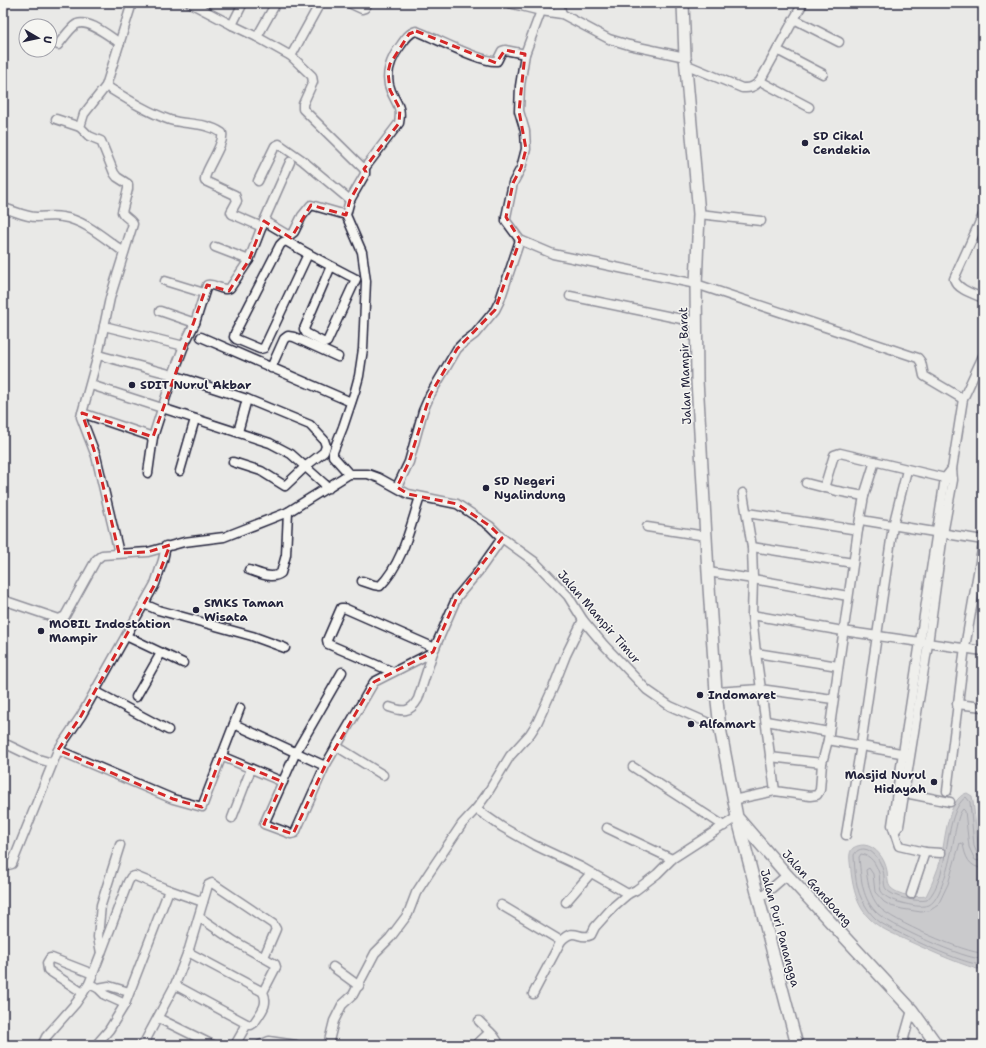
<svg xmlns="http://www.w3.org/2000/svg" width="986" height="1048" font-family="'Shantell Sans',sans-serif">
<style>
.water{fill:#a5a5ac;stroke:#71717f}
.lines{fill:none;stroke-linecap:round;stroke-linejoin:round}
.shore{stroke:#565668;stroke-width:1}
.street-casing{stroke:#22223b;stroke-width:11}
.secondary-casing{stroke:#22223b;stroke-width:14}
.street{stroke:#f6f6f2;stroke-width:8}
.secondary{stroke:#f6f6f2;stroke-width:11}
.marked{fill:none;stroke:#d62828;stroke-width:3;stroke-dasharray:8 5;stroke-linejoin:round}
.poi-dot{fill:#22223b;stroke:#f6f6f2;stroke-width:1.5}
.labels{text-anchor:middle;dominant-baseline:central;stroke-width:3;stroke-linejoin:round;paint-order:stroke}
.poi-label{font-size:12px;font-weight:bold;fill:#22223b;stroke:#f6f6f2;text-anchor:start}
.street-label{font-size:12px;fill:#22223b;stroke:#f6f6f2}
</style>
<rect width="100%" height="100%" fill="#e9e9e7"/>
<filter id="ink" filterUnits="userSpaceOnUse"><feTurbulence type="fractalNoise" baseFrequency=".025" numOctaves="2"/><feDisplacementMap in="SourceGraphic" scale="8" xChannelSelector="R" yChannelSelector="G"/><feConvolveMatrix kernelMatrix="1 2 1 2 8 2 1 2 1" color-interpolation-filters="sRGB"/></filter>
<g filter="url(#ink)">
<path class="water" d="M 967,793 L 972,796 L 973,801 L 978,845 L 983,858 L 983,968 L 977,969 C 952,961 928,950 904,939 C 892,933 879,928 870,919 C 857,907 853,888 851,872 C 851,865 847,853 853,848 C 856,846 860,845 864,845 C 876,846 885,859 887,871 C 888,876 887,884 891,888 C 898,895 916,898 926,896 C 932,884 937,872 941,859 C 945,842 947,798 967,793 Z"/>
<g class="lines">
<g class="shore">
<path d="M 983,857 L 978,856 L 974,846 L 970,802 L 966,797 C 943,812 951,877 927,900 C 918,902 893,898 886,889 C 883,885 885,877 883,871 C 881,862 874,850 864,849 C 859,849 856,851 854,855 C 855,872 855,890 865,905 C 869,912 874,918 881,923 C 899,934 964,965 983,965"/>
<path d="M 983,862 L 975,860 L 969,847 L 965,811 L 963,809 C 958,814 957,825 955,832 C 953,846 943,899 929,905 C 921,908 910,905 902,903 C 894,901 885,898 881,891 C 879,885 880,878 879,873 C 876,864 871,855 861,854 L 859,857 C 861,876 861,896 875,911 C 887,925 966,960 983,959"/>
<path d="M 983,868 C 969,868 965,856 963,844 L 960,843 L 948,884 L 938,905 L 929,911 L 921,912 L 902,909 L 891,906 L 884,902 L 875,892 L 873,874 L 869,868 L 866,870 C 868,884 870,896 879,907 C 890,920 967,954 983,953"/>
</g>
<g class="street-casing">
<g id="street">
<polyline points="190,3 232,25 257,37 291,56 312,76 313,82 303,104 303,109 365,170 365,174 350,200 346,215 362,252 366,281 363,349 359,376 355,391 343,427 333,452 333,456 349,474"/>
<polyline points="349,3 362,9 365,8 368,3"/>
<polyline points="509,3 541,11 562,14 609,39 629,45 685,57"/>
<polyline points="553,3 560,7 562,14"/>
<polyline points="541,11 525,54 520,86 519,111 525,131 526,149 521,168 513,183 506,217 506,221 520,240 553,254 696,284 918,358 921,362 924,376 963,399"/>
<polyline points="794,19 839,42"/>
<polyline points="232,25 243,3"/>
<polyline points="257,37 276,3"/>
<path d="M 58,45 C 62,40 71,27 77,24 C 89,19 110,37 120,43"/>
<polyline points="777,50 823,74"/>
<polyline points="291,56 320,3"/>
<path d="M 685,64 L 742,88 C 751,88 754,87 760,81 L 803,3"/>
<polyline points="760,81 809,107"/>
<path d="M 106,86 C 127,99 147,112 170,120 C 187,125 206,122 222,133 C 225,145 203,172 205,181 L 235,195 L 237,201 L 231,212 L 232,214 L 262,227"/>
<polyline points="56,119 80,127"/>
<path d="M 364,169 L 399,123 C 402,107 397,105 391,91 C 384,75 391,58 401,45 C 405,39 409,33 416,31 C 434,37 481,63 497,61 L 502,51 L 505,50 L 525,54"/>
<polyline points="258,181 275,146 279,144 302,160 350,200"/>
<path d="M 7,209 C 17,212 26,217 37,217 C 45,217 53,215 62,217 C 85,220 105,239 124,252"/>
<polyline points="699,214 761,221"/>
<path d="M 983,215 L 954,279 C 958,290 974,294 983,298"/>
<polyline points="264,221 286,234 290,235 294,232 302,216 311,205 346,215"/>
<polyline points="215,247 249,260"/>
<path d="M 308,254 L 264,348 L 260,349 L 236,339 L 234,337 L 235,333 L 280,245 L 283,242 L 286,241 C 309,255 333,267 356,279 L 327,342 L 325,343 L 306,333 L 304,329 L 331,266"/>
<polyline points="165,281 204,293"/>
<polyline points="570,296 696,322"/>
<polyline points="160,311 195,323"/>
<polyline points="104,326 184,346"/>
<polyline points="201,337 351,402"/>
<polyline points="98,355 173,375 247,399 310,425 324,440 326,446 324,452 306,466 285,486 261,471 233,462"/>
<polyline points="271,368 284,339 288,336 294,337 338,357"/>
<polyline points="91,385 270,443 291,454 329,488"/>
<polyline points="82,413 153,437"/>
<polyline points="238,432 247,399"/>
<polyline points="180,471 195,419"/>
<path d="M 148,473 L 153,437 L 173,375 L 185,343 L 195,323 L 207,285 C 215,283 222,292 230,288 L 249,260 L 264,221 L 290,162"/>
<polyline points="806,483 837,491 864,496"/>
<polyline points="397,487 409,462 423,411 430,395 457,349 463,343 475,334 495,310 500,300 520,240"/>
<polyline points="824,488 834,455 840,453 949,479"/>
<polyline points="747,513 858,530"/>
<polyline points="861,520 983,540"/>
<polyline points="647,527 706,536"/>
<polyline points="752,547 853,563"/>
<path d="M 119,553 L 96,456 L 81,417 L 98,355 L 110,298 L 133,224 C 131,219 124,217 122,212 L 128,189 L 128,184 L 117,177 L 114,173 L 101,141 L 89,136 L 80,127 L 84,114 L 106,86 L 132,3"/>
<path d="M 249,570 C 259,573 272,580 281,573 L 286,555 L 288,512"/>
<polyline points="708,572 753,579 848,596"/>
<path d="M 362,581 L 374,585 L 380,586 C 403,563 410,527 420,497"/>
<polyline points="3,600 59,619 65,616 96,560 102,555 148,552 184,542 224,537 288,512 349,474 368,474 379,478 408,494 457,504 490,526 502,538 535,562 568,596 583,620 604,645 647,690 670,706 720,728"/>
<polyline points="144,604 158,610 252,636 285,648"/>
<polyline points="752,615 843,631 983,651"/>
<polyline points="126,636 183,663"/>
<polyline points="756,653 838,666"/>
<polyline points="342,672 296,752 264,824 291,834 295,833 325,766 374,682 433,652"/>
<polyline points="393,672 328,644 327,640 341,608 344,608 435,648"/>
<polyline points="95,691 168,730"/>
<polyline points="716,692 760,689 833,699"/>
<polyline points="136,697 161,653"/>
<polyline points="957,704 983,707"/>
<path d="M 389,707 C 403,712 410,713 418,699 L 433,652 L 457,597 L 478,572 L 502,538"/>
<polyline points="766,721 829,732"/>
<polyline points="234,724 240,708"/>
<polyline points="828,740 858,530 864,496 875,461"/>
<polyline points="8,745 35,758 52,763"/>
<polyline points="336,746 383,775"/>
<polyline points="58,750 173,799 202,807 234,724 325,766"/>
<polyline points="221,756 283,782"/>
<polyline points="770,757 822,763"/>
<polyline points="633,767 724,826"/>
<polyline points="775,791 810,796 817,795 820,790 822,763 828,740 906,754"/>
<polyline points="947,791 965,647 983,544"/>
<polyline points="900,792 950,802"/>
<polyline points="733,800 775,791 756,653 752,615 753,579 752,547 743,493"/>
<polyline points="476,809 502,827 532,844 581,867 628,894"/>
<polyline points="232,818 251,769"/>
<polyline points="607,828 672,859"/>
<polyline points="895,831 899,826 928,644 943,534 953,480 952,469 963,399 983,356"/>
<polyline points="846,835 861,745 893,526 907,470"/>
<polyline points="941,853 925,852 899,846 892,825 945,478 952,469"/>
<polyline points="3,864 8,865 12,864 58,750 81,716 155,584 163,560 166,546"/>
<polyline points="765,894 787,875"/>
<polyline points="911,894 925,852"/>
<polyline points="566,902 591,873"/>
<polyline points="501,905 561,941"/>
<polyline points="199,917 234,941 275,964 276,967 263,992"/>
<path d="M 188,952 L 263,992 C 269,1005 261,1012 254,1023 L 251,1025 L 247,1024"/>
<polyline points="101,953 128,882 131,877 135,876 169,890 203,902 208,885 212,883 215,885 273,924 276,929 264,957"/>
<polyline points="333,967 359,986"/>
<polyline points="89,984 101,953 98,937 101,905 120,845"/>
<polyline points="175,985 247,1024 235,1045"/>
<polyline points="98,988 109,986 129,992"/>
<polyline points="83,993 48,970 47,963 50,958 52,958 93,974"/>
<path d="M 533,994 L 561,941 C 575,926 579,941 591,935 L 595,927 L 613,907 L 628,894 L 636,890 L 657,874 L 672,859 L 737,817"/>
<polyline points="158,1018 213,1045"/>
<polyline points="479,1021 494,1036 500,1045"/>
<polyline points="42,1045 46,1037 76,1003 89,984 98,988 105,995 125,1004"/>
<polyline points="96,1045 109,1030 125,1004 169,890"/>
<polyline points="143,1045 175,985 189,949 203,902"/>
<polyline points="260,1045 269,1041 296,1045"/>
<polyline points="328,1045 334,1021 342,1005 353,995 375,953 390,938 408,914 416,893 429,873 462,824 476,809 487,794 510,756 530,734 537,723 553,688 566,655 583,620"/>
<polyline points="476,1045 490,1032"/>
<polyline points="902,1045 912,1010"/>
</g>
</g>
<g class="secondary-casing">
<g id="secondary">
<polyline points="683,3 685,57 699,214 696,284 697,380 708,572 716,692 720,728 737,817 787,875 912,1010 937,1045"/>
<polyline points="738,820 797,1045"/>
</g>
</g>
<use href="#street" class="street"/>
<use href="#secondary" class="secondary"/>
</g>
</g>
<path d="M0 0H986V1048H0ZM 416,31 L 496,63 L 505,50 L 525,54 L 519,111 L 526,149 L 521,168 L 513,183 L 506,217 L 520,240 L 495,310 L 457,349 L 430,395 L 409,462 L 397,487 L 408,494 L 457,504 L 490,526 L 502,538 L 457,597 L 433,652 L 374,682 L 325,766 L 293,834 L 264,824 L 283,782 L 221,756 L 202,807 L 173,799 L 58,750 L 81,716 L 155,584 L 170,545 L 148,552 L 119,553 L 96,456 L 82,413 L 153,437 L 207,285 L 229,291 L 249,260 L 264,221 L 291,238 L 311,205 L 346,215 L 350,200 L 366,172 L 364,169 L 399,123 L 400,109 L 390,90 L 388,72 L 390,64 L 409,34 Z" fill="#e9e9e7" fill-opacity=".55" fill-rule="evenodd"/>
<path class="marked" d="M 416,31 L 496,63 L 505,50 L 525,54 L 519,111 L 526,149 L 521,168 L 513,183 L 506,217 L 520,240 L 495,310 L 457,349 L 430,395 L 409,462 L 397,487 L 408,494 L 457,504 L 490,526 L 502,538 L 457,597 L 433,652 L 374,682 L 325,766 L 293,834 L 264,824 L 283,782 L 221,756 L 202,807 L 173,799 L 58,750 L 81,716 L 155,584 L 170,545 L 148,552 L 119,553 L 96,456 L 82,413 L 153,437 L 207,285 L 229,291 L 249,260 L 264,221 L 291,238 L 311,205 L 346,215 L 350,200 L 366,172 L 364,169 L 399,123 L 400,109 L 390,90 L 388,72 L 390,64 L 409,34 Z"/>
<g class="poi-dot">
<circle cx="805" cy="143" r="4"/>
<circle cx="132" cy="385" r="4"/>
<circle cx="486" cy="488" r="4"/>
<circle cx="196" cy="610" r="4"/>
<circle cx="41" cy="631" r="4"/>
<circle cx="700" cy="695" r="4"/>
<circle cx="691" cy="724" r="4"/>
<circle cx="934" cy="782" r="4"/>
</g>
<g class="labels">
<g class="poi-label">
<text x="813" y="136">SD Cikal<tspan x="813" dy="14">Cendekia</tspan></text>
<text x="140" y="385">SDIT Nurul Akbar</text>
<text x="494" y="481">SD Negeri<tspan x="494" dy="14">Nyalindung</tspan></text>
<text x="204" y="603">SMKS Taman<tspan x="204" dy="14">Wisata</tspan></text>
<text x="49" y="624">MOBIL Indostation<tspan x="49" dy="14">Mampir</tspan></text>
<text x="708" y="695">Indomaret</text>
<text x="699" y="724">Alfamart</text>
<text x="926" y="775" text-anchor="end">Masjid Nurul<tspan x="926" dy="14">Hidayah</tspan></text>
</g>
<g class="street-label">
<text transform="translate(685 366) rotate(-92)">Jalan Mampir Barat</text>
<text transform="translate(599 617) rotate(49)">Jalan Mampir Timur</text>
<text transform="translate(817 888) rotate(48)">Jalan Gandoang</text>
<text transform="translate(780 928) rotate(75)">Jalan Puri Panangga</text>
</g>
</g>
<rect width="986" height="1048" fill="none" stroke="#f6f6f2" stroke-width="16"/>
<rect x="8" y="8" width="970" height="1032" fill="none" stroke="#22223b" stroke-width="1.5" filter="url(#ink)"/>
<g transform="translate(38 38) rotate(99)"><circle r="19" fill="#f6f6f2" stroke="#a1a1a9"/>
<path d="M0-3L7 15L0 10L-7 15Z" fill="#22223b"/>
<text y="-6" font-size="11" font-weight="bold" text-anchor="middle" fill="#22223b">U</text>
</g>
</svg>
